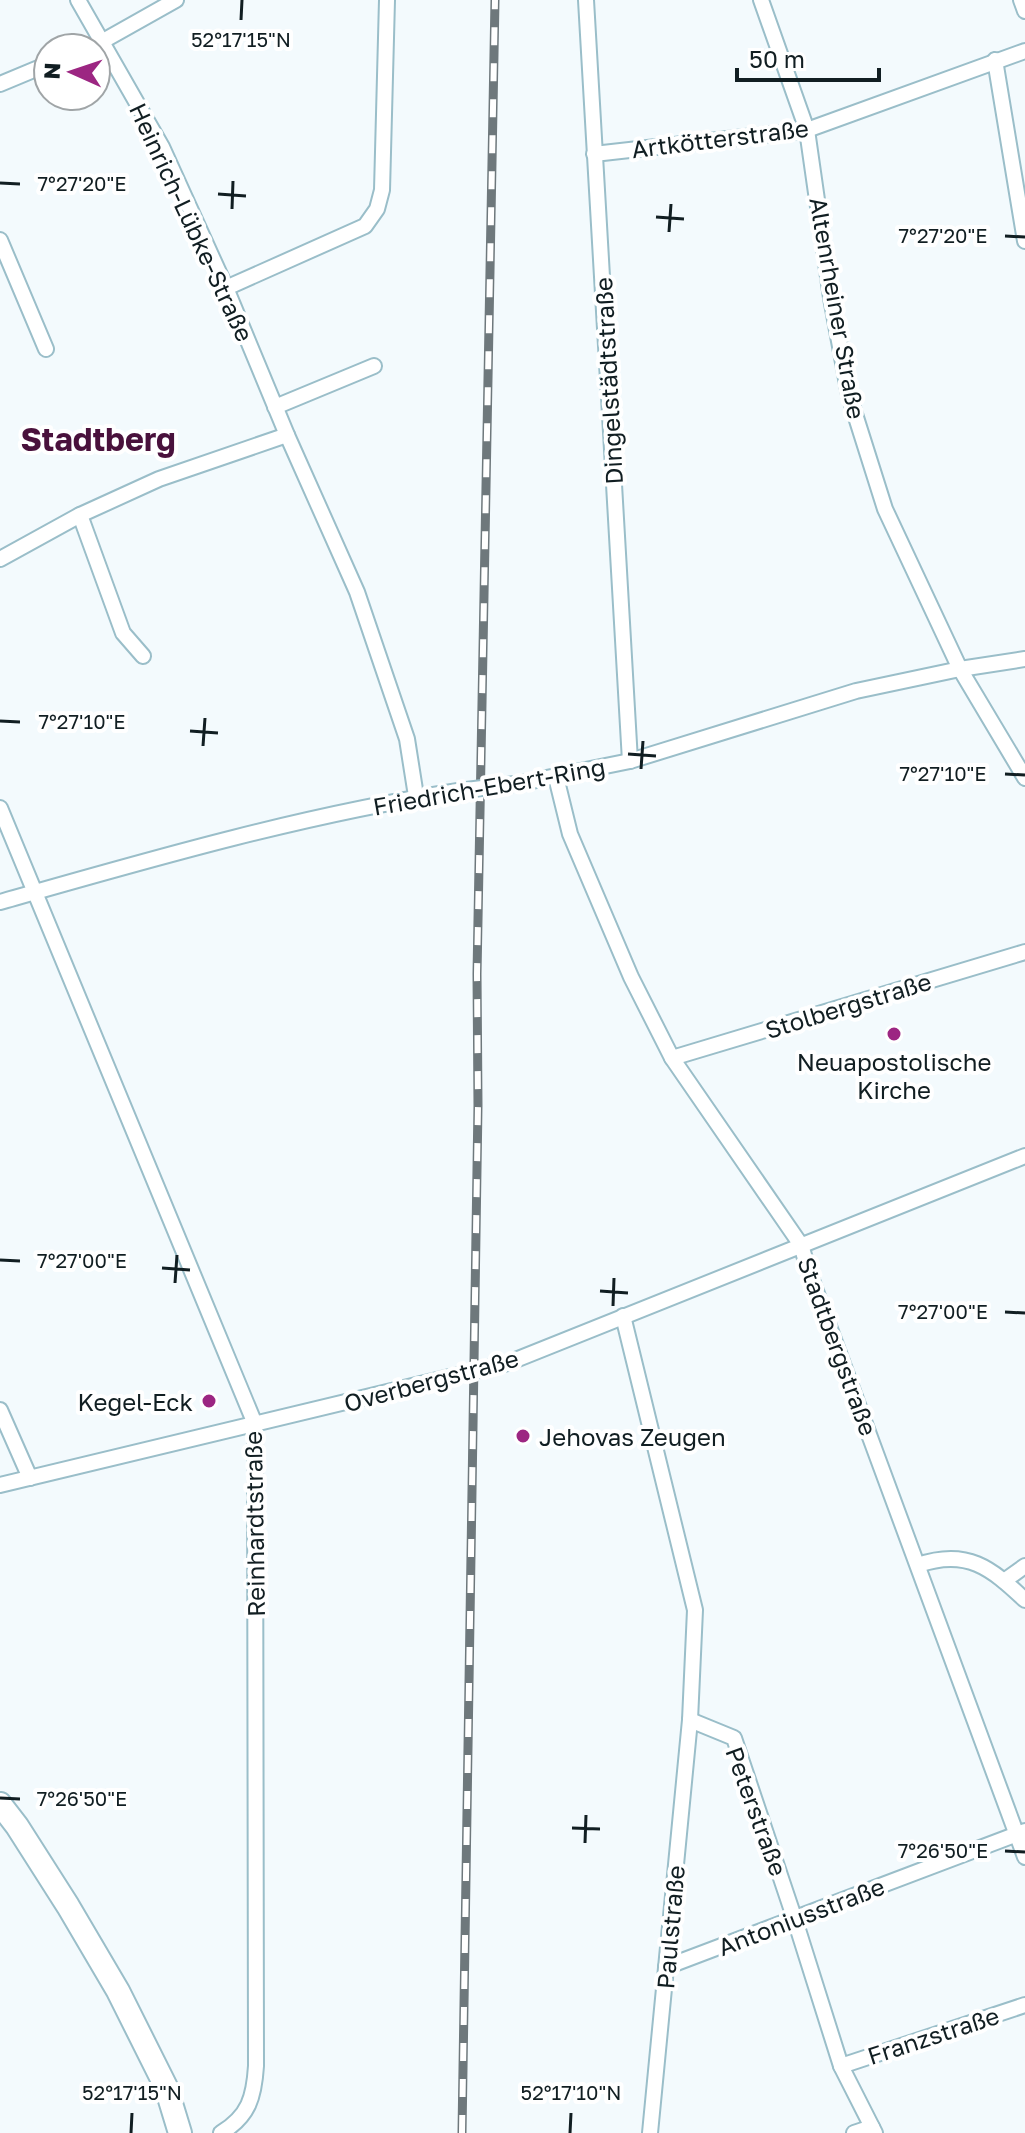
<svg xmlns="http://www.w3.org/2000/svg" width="1025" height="2133" font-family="'Golos Text',sans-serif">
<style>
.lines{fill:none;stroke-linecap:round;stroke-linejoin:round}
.street-casing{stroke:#9abec9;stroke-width:18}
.secondary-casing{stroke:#9abec9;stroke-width:26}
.street{stroke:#fff;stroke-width:14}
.secondary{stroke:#fff;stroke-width:22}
.rail-casing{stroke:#6e787c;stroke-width:9}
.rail{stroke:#fff;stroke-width:6;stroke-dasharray:18;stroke-linecap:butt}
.street-bridge-casing{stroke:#9abec9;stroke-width:18;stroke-linecap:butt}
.street-bridge{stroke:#fff;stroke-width:14}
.ticks{fill:none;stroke:#111e22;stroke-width:3}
.poi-dot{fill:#9c2682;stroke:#fff;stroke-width:3}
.labels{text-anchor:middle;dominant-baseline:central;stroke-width:8;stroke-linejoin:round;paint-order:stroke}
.street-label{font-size:24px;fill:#111e22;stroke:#fff}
.poi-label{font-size:24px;fill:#111e22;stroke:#fff}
.district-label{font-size:32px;font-weight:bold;fill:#49113c;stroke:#fff}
.ticks-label{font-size:20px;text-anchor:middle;fill:#111e22;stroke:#fff;stroke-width:8;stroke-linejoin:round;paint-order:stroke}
</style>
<rect width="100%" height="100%" fill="#f3fafd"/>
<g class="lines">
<g class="street-casing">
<g id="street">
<polyline points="78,0 162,147 226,288 287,435 357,592 407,739 416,796"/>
<polyline points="586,0 630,761"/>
<polyline points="761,0 807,130 831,298 849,395 885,509 960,669 1025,778"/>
<polyline points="1021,0 1025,11"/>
<polyline points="86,48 103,41 176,0"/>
<polyline points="995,60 1025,241"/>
<polyline points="0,84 48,64"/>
<polyline points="594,154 807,130 1025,51"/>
<polyline points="0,240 46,349"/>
<polyline points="226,288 365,226 377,209 382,190 387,0"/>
<polyline points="275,407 374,366"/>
<polyline points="80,515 123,633 143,656"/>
<polyline points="0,559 80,515 159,479 287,435"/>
<polyline points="556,777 570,834 631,977 672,1058 801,1245 809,1272 1025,1857"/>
<polyline points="522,783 630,761 856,691 960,669 1025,659"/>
<path d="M 0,808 L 255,1424 L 256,2066 C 254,2097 249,2116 221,2133"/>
<path d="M 0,902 C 151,859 303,815 458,791"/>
<polyline points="672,1058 1025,952"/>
<polyline points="623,1316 695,1610 690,1720 650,2133"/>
<polyline points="0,1410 30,1478"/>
<polyline points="0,1485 508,1363 1025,1156"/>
<path d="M 918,1565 C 967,1548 991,1568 1025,1600"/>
<polyline points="1004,1581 1025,1566"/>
<polyline points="690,1720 734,1738 795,1920 841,2066 875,2133"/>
<polyline points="666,1967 1025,1831"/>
<polyline points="841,2066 1025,2005"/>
<polyline points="854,2133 872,2127"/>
</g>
</g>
<g class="secondary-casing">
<polyline id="secondary" points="0,1804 17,1826 68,1906 118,1991 166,2087 180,2133"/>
</g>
<use href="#street" class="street"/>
<use href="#secondary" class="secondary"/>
<g class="rail-casing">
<polyline id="rail" points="462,2133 478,1105 477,974 495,0"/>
</g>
<use href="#rail" class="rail"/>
<g class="street-bridge-casing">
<polyline id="street-bridge" points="458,791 522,783"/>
</g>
<use href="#street-bridge" class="street-bridge"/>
</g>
<path class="ticks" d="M 241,20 L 242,0M 0,183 L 20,184M 218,194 L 246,196M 232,209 L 233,181M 656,217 L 684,219M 669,232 L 671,204M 1005,236 L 1025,237M 0,721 L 20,722M 190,731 L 218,733M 203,746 L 205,718M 628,754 L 656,756M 641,769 L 643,741M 1005,774 L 1025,775M 0,1260 L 20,1261M 162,1268 L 190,1270M 175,1283 L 177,1255M 600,1291 L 628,1293M 613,1306 L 614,1278M 1005,1312 L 1025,1313M 0,1798 L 20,1799M 572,1828 L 600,1829M 585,1843 L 586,1815M 1005,1851 L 1025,1852M 131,2133 L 132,2113M 570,2133 L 571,2113"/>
<g class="poi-dot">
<circle cx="894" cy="1034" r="8"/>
<circle cx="209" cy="1401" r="8"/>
<circle cx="523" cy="1436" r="8"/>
</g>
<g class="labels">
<g class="street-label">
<text transform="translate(720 138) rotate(-7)">Artkötterstraße</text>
<text transform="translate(192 222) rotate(65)">Heinrich-Lübke-Straße</text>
<text transform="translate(838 308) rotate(80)">Altenrheiner Straße</text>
<text transform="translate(608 381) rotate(-93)">Dingelstädtstraße</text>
<text transform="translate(489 786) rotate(-10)">Friedrich-Ebert-Ring</text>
<text transform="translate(848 1005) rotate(-17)">Stolbergstraße</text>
<text transform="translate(838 1346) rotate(70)">Stadtbergstraße</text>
<text transform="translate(431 1380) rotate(-15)">Overbergstraße</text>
<text transform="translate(254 1524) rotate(-91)">Reinhardtstraße</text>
<text transform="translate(757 1811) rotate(70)">Peterstraße</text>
<text transform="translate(801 1916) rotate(-21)">Antoniusstraße</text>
<text transform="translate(670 1927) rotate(-85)">Paulstraße</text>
<text transform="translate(933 2035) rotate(-18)">Franzstraße</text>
</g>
<g class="poi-label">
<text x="894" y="1061">Neuapostolische<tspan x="894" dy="28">Kirche</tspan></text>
<text x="193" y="1401" text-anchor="end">Kegel-Eck</text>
<text x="539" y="1436" text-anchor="start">Jehovas Zeugen</text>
</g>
<g class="district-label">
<text x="98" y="439">Stadtberg</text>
</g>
</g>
<g class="ticks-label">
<text x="241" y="47">52°17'15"N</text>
<text x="82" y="191">7°27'20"E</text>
<text x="943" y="243">7°27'20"E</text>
<text x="82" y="729">7°27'10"E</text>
<text x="943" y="781">7°27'10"E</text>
<text x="82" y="1268">7°27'00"E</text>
<text x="943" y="1319">7°27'00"E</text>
<text x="82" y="1806">7°26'50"E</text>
<text x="943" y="1858">7°26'50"E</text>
<text x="132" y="2100">52°17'15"N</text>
<text x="571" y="2100">52°17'10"N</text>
</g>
<g transform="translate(72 72) rotate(273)"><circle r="38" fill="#ffffff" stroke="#a0a5a7" stroke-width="2"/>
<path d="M0-6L14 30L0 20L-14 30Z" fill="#9c2682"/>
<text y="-12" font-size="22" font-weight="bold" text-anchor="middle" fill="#111e22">N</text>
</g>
<path d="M737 68v12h142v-12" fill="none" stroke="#111e22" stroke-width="4"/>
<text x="749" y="68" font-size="24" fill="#111e22" stroke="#ffffff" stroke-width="6" paint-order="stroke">50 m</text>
</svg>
